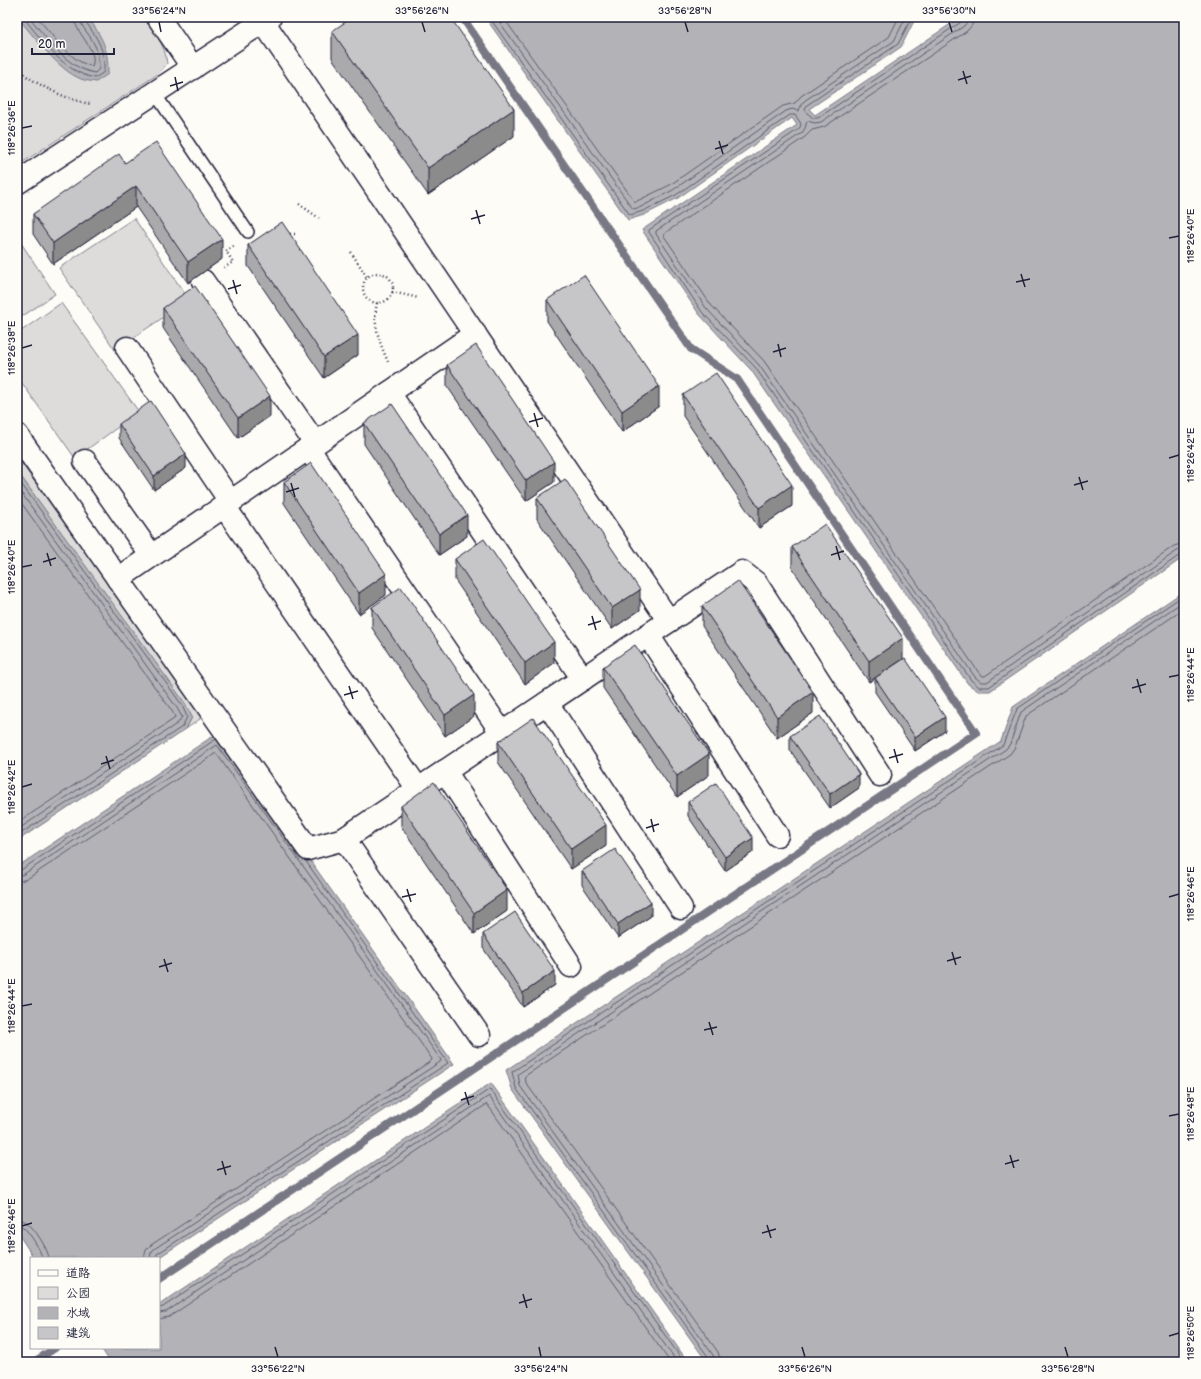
<svg xmlns="http://www.w3.org/2000/svg" width="1201" height="1379" font-family="'Balsamiq Sans','LXGW WenKai TC',sans-serif">
<style>
.green{fill:#dddcdb;stroke:#807f8b}
.water{fill:#b2b2b7;stroke:#787885}
.lines{fill:none;stroke-linecap:round;stroke-linejoin:round}
.shore{stroke:#5c5c6d;stroke-width:1}
.stream{stroke:#787885;stroke-width:8}
.service-casing{stroke:#22223b;stroke-width:14}
.minor-casing{stroke:#22223b;stroke-width:25}
.path{stroke:#22223b;stroke-width:2.5;stroke-dasharray:1 3;stroke-linecap:butt}
.service{stroke:#fdfcf7;stroke-width:11}
.minor{stroke:#fdfcf7;stroke-width:22}
.wall{fill:#aaaaac;stroke:#22223b}
.shaded-wall{fill:#8b8b8c;stroke:#22223b}
.building{fill:#c6c6c8;stroke:#22223b}
.ticks{fill:none;stroke:#22223b;stroke-width:1.5}
.neatline{fill:none;stroke:#22223b;stroke-width:1.5}
.ticks-label{font-size:10px;text-anchor:middle;fill:#22223b}
</style>
<rect width="100%" height="100%" fill="#fdfcf7"/>
<filter id="ink" filterUnits="userSpaceOnUse"><feTurbulence type="fractalNoise" baseFrequency=".025" numOctaves="2"/><feDisplacementMap in="SourceGraphic" scale="8" xChannelSelector="R" yChannelSelector="G"/><feConvolveMatrix kernelMatrix="1 2 1 2 8 2 1 2 1" color-interpolation-filters="sRGB"/></filter>
<g filter="url(#ink)">
<g class="green">
<path d="M 17,17 L 143,17 C 154,33 166,45 167,64 L 158,74 L 17,166 Z"/>
<polygon points="134,218 189,300 115,350 59,268"/>
<polygon points="17,237 55,294 17,320"/>
<polygon points="61,303 139,412 75,458 17,376 17,334"/>
<polygon points="17,457 201,714 200,719 186,729 192,717 17,471"/>
</g>
<g class="water">
<path d="M 17,17 L 88,17 C 103,39 108,47 108,74 L 96,82 C 91,81 86,81 81,79 C 58,70 34,36 17,17 Z"/>
<polygon points="485,17 916,17 901,47 809,109 815,115 961,17 1184,17 1184,557 990,691 978,691 968,684 751,370 699,314 642,230 797,125 792,118 678,198 644,215 628,220"/>
<polygon points="17,471 185,703 192,717 186,729 17,841"/>
<polygon points="1184,591 1184,1362 707,1362 512,1089 506,1070 1001,741 1013,707"/>
<polygon points="216,734 223,737 454,1064 158,1258 34,1258 17,1232 17,867"/>
<polygon points="491,1083 688,1362 110,1362 101,1348 159,1348 159,1305"/>
</g>
<g class="lines">
<g class="shore">
<path d="M 23,17 C 43,41 63,72 95,78 L 104,72 C 105,49 98,39 85,21 L 85,17"/>
<path d="M 29,17 C 47,38 66,68 95,73 L 99,69 C 99,60 98,50 93,42 C 89,33 80,27 80,17"/>
<path d="M 37,17 C 50,32 71,63 92,66 C 99,50 74,32 74,17"/>
<polyline points="489,17 630,215 643,211 676,195 790,115 795,115 800,122 801,125 799,129 649,230 649,232 702,312 755,367 971,680 979,687 989,687 1180,555 1184,554"/>
<polyline points="496,17 633,209 641,207 673,190 786,111 792,109 799,111 801,105 804,101 894,41 906,17"/>
<polyline points="503,17 635,202 670,185 783,106 795,103 801,96 889,37 899,17"/>
<polyline points="912,17 898,44 807,105 805,109 807,113 813,118 818,118 961,22 963,17"/>
<polyline points="968,17 967,22 964,26 821,122 815,123 807,121 805,128 802,133 656,231 656,234 706,308 759,365 975,677 981,682 987,682 1177,551 1184,549"/>
<polyline points="974,17 972,25 967,31 824,127 812,130 805,137 665,233 664,236 711,305 764,361 979,673 983,676 985,676 1174,546 1184,543"/>
<polyline points="17,478 182,705 187,717 182,727 17,836"/>
<polyline points="17,487 177,708 182,717 178,723 17,830"/>
<polyline points="17,497 172,711 175,717 174,719 17,823"/>
<polyline points="17,870 21,870 216,739"/>
<polyline points="17,876 24,874 217,745 441,1060 440,1062 154,1249 151,1253 150,1258"/>
<polyline points="17,882 27,879 216,753 432,1059 431,1061 151,1245 146,1250 144,1258"/>
<path d="M 17,1220 C 20,1220 23,1220 26,1222 C 34,1227 48,1249 49,1258"/>
<path d="M 17,1226 C 20,1226 21,1226 23,1227 C 29,1231 42,1252 42,1258"/>
<polyline points="155,1258 157,1254 448,1063 305,860"/>
<polyline points="159,1308 163,1307 490,1089 684,1362"/>
<polyline points="159,1313 166,1312 489,1096 677,1362"/>
<polyline points="159,1319 169,1317 487,1104 670,1362"/>
<polyline points="710,1362 709,1358 516,1088 512,1072 1003,745 1017,709 1184,595"/>
<polyline points="715,1362 713,1355 520,1086 518,1074 1006,749 1010,744 1021,712 1184,601"/>
<polyline points="721,1362 718,1352 526,1083 525,1076 1010,754 1015,747 1026,716 1184,609"/>
</g>
<g class="stream">
<polyline points="159,1279 976,733 737,379 691,349 462,17"/>
<polyline points="17,1359 19,1362"/>
<polyline points="34,1362 55,1348"/>
</g>
<g class="service-casing">
<polyline id="service" points="154,92 248,232"/>
</g>
<g class="minor-casing">
<g id="minor">
<polyline points="158,17 193,68"/>
<polyline points="260,17 669,621"/>
<polyline points="17,183 270,17"/>
<polyline points="203,281 315,443"/>
<polyline points="127,348 230,501"/>
<polyline points="389,393 583,679"/>
<polyline points="17,435 308,849 344,839 742,572 756,583 880,775"/>
<polyline points="308,448 502,733"/>
<polyline points="85,461 151,555"/>
<polyline points="224,506 418,789"/>
<polyline points="118,579 475,334"/>
<polyline points="648,635 777,835"/>
<polyline points="547,703 681,908"/>
<polyline points="445,771 571,966"/>
<polyline points="344,839 479,1035"/>
</g>
</g>
<g class="path">
<path d="M 17,69 C 39,86 63,98 90,104"/>
<polyline points="299,204 319,218"/>
<polyline points="286,234 296,234"/>
<polyline points="351,252 367,277"/>
<polyline points="224,268 233,262 226,251 234,246"/>
<circle cx="378" cy="288" r="15"/>
<polyline points="392,292 419,298"/>
<path d="M 377,303 C 372,324 380,344 389,364"/>
</g>
<use href="#service" class="service"/>
<use href="#minor" class="minor"/>
</g>
<g class="wall">
<polygon points="332,31 514,136 428,195 332,58"/>
<polygon points="125,163 222,259 188,283 136,207 53,264 33,234 33,214"/>
<polygon points="248,245 358,355 324,378 248,266"/>
<polygon points="547,300 659,406 622,432 547,321"/>
<polygon points="163,308 270,416 238,438 163,328"/>
<polygon points="447,365 554,482 526,501 447,386"/>
<polygon points="683,395 792,506 759,528 683,416"/>
<polygon points="364,423 467,536 439,555 364,444"/>
<polygon points="119,424 186,468 154,490 119,438"/>
<polygon points="284,482 386,595 359,614 284,503"/>
<polygon points="537,498 640,610 612,629 537,519"/>
<polygon points="792,547 903,659 869,682 792,568"/>
<polygon points="455,559 554,663 525,684 455,580"/>
<polygon points="702,606 813,713 777,738 702,626"/>
<polygon points="372,607 474,716 445,736 372,628"/>
<polygon points="603,667 709,775 677,797 603,688"/>
<polygon points="875,678 945,731 915,751 875,692"/>
<polygon points="790,736 859,788 830,808 790,750"/>
<polygon points="498,742 606,846 571,869 498,762"/>
<polygon points="688,802 753,852 725,871 688,816"/>
<polygon points="401,806 507,911 474,934 401,826"/>
<polygon points="582,871 651,916 618,938 582,885"/>
<polygon points="483,934 555,985 523,1007 483,948"/>
</g>
<g class="shaded-wall">
<polygon points="514,109 514,136 428,195 428,168"/>
<polygon points="136,186 136,207 53,264 53,243"/>
<polygon points="222,239 222,259 188,283 188,262"/>
<polygon points="358,335 358,355 324,378 324,357"/>
<polygon points="659,386 659,406 622,432 622,411"/>
<polygon points="270,396 270,416 238,438 238,418"/>
<polygon points="186,454 186,468 154,490 154,476"/>
<polygon points="554,462 554,482 526,501 526,481"/>
<polygon points="792,485 792,506 759,528 759,508"/>
<polygon points="467,515 467,536 439,555 439,534"/>
<polygon points="386,574 386,595 359,614 359,593"/>
<polygon points="640,590 640,610 612,629 612,608"/>
<polygon points="903,638 903,659 869,682 869,661"/>
<polygon points="554,642 554,663 525,684 525,663"/>
<polygon points="813,692 813,713 777,738 777,717"/>
<polygon points="474,695 474,716 445,736 445,715"/>
<polygon points="945,717 945,731 915,751 915,737"/>
<polygon points="709,754 709,775 677,797 677,776"/>
<polygon points="859,774 859,788 830,808 830,794"/>
<polygon points="606,825 606,846 571,869 571,849"/>
<polygon points="753,838 753,852 725,871 725,857"/>
<polygon points="507,890 507,911 474,934 474,913"/>
<polygon points="651,902 651,916 618,938 618,924"/>
<polygon points="555,971 555,985 523,1007 523,993"/>
</g>
<g class="building">
<polygon points="353,17 450,17 514,109 428,168 332,31"/>
<polygon points="156,142 222,239 188,262 136,186 53,243 33,214 119,154 125,163"/>
<polygon points="282,222 358,335 324,357 248,245"/>
<polygon points="584,275 659,386 622,411 547,300"/>
<polygon points="195,286 270,396 238,418 163,308"/>
<polygon points="476,345 554,462 526,481 447,365"/>
<polygon points="716,373 792,485 759,508 683,395"/>
<polygon points="151,401 186,454 154,476 119,424"/>
<polygon points="392,404 467,515 439,534 364,423"/>
<polygon points="311,463 386,574 359,593 284,482"/>
<polygon points="565,479 640,590 612,608 537,498"/>
<polygon points="825,524 903,638 869,661 792,547"/>
<polygon points="484,539 554,642 525,663 455,559"/>
<polygon points="738,581 813,692 777,717 702,606"/>
<polygon points="401,587 474,695 445,715 372,607"/>
<polygon points="635,645 709,754 677,776 603,667"/>
<polygon points="905,658 945,717 915,737 875,678"/>
<polygon points="820,716 859,774 830,794 790,736"/>
<polygon points="533,718 606,825 571,849 498,742"/>
<polygon points="434,782 507,890 474,913 401,806"/>
<polygon points="716,783 753,838 725,857 688,802"/>
<polygon points="615,849 651,902 618,924 582,871"/>
<polygon points="515,912 555,971 523,993 483,934"/>
</g>
</g>
<path class="ticks" d="M 159,22 L 161,32M 422,22 L 425,32M 685,22 L 688,32M 949,22 L 952,32M 963,71 L 967,84M 175,77 L 178,91M 958,80 L 971,76M 170,86 L 183,82M 22,128 L 32,126M 719,141 L 723,154M 715,149 L 728,145M 476,210 L 480,224M 471,219 L 485,215M 1169,238 L 1179,236M 1021,274 L 1025,287M 233,280 L 237,294M 1016,282 L 1030,279M 228,289 L 241,285M 778,344 L 781,357M 22,348 L 32,345M 773,352 L 786,348M 534,413 L 538,427M 529,422 L 543,418M 1169,458 L 1179,455M 1079,477 L 1083,490M 291,483 L 295,497M 1074,485 L 1088,481M 286,492 L 299,488M 836,546 L 840,560M 47,553 L 51,566M 831,555 L 844,551M 43,562 L 56,558M 22,567 L 32,565M 592,616 L 596,630M 588,625 L 601,621M 1169,677 L 1179,675M 1137,679 L 1141,693M 349,686 L 353,699M 1132,688 L 1146,684M 344,695 L 358,691M 894,749 L 898,763M 106,756 L 110,769M 889,758 L 903,754M 101,764 L 114,760M 22,787 L 32,784M 651,819 L 654,832M 646,828 L 659,824M 407,889 L 411,902M 402,897 L 416,894M 1169,897 L 1179,894M 952,952 L 956,965M 164,959 L 168,972M 947,961 L 961,957M 159,967 L 172,963M 22,1006 L 32,1004M 709,1022 L 713,1035M 704,1030 L 717,1027M 465,1092 L 469,1105M 461,1100 L 474,1096M 1169,1116 L 1179,1114M 1010,1155 L 1014,1168M 222,1161 L 226,1175M 1005,1164 L 1019,1160M 217,1170 L 231,1166M 767,1225 L 771,1238M 22,1226 L 32,1223M 762,1233 L 776,1229M 523,1294 L 527,1308M 519,1303 L 532,1299M 1169,1336 L 1179,1333M 275,1347 L 278,1357M 539,1347 L 541,1357M 802,1347 L 805,1357M 1065,1347 L 1068,1357"/>
<rect width="1201" height="1379" fill="none" stroke="#fdfcf7" stroke-width="44"/>
<rect x="30" y="1257" width="130" height="92" fill="#fdfcf7" stroke="#a5a5ac"/>
<rect x="38" y="1270" width="20" height="6" fill="#fdfcf7" stroke="#a5a5ac"/>
<text x="66" y="1277" font-size="12" fill="#22223b">道路</text>
<rect x="38" y="1287" width="20" height="12" fill="#dddcdb" stroke="#a5a5ac"/>
<text x="66" y="1297" font-size="12" fill="#22223b">公园</text>
<rect x="38" y="1307" width="20" height="12" fill="#b2b2b7" stroke="#a5a5ac"/>
<text x="66" y="1317" font-size="12" fill="#22223b">水域</text>
<rect x="38" y="1327" width="20" height="12" fill="#c6c6c8" stroke="#a5a5ac"/>
<text x="66" y="1337" font-size="12" fill="#22223b">建筑</text>
<path d="M32 48v6h82v-6" fill="none" stroke="#22223b" stroke-width="2"/>
<text x="38" y="48" font-size="12" fill="#22223b" stroke="#fdfcf7" stroke-width="3" paint-order="stroke">20 m</text>
<rect x="22" y="22" width="1157" height="1335" class="neatline"/>
<g class="ticks-label">
<text x="159" y="14">33°56'24"N</text>
<text x="422" y="14">33°56'26"N</text>
<text x="685" y="14">33°56'28"N</text>
<text x="949" y="14">33°56'30"N</text>
<text transform="translate(11 128) rotate(-90)" y="4">118°26'36"E</text>
<text transform="translate(1190 236) rotate(-90)" y="4">118°26'40"E</text>
<text transform="translate(11 348) rotate(-90)" y="4">118°26'38"E</text>
<text transform="translate(1190 455) rotate(-90)" y="4">118°26'42"E</text>
<text transform="translate(11 567) rotate(-90)" y="4">118°26'40"E</text>
<text transform="translate(1190 675) rotate(-90)" y="4">118°26'44"E</text>
<text transform="translate(11 787) rotate(-90)" y="4">118°26'42"E</text>
<text transform="translate(1190 894) rotate(-90)" y="4">118°26'46"E</text>
<text transform="translate(11 1006) rotate(-90)" y="4">118°26'44"E</text>
<text transform="translate(1190 1114) rotate(-90)" y="4">118°26'48"E</text>
<text transform="translate(11 1226) rotate(-90)" y="4">118°26'46"E</text>
<text transform="translate(1190 1333) rotate(-90)" y="4">118°26'50"E</text>
<text x="278" y="1372">33°56'22"N</text>
<text x="541" y="1372">33°56'24"N</text>
<text x="805" y="1372">33°56'26"N</text>
<text x="1068" y="1372">33°56'28"N</text>
</g>
</svg>
